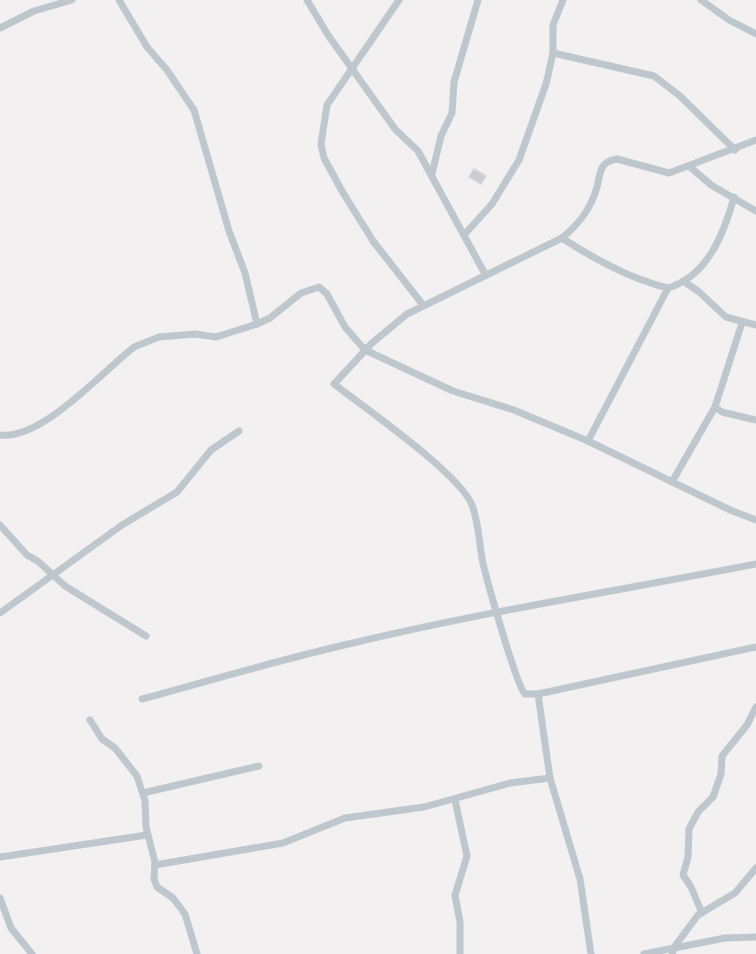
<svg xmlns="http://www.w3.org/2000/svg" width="756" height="954" font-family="'Alegreya Sans',sans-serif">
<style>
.building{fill:#caccd2;stroke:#d4d6db;stroke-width:1.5}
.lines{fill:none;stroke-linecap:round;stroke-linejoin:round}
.street{stroke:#bfc7ce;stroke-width:7}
</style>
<rect width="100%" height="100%" fill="#f2f0f0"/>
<polygon class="building" points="474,169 486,176 481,184 469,177"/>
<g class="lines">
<g class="street">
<polyline points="119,0 147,47 167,70 194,110 229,231 245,273 257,324"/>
<polyline points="307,0 328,35 395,129 418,151 485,274"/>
<polyline points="399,0 327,105 321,144 324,158 342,191 373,241 423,305"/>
<polyline points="701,0 729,20 756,34"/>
<polyline points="0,28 34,11 72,0"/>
<polyline points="553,53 654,76 680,96 735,150"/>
<path d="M 756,140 L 669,173 L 617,159 C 612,160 607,161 604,165 C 599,171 599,180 597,187 C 591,209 579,224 562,238 L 407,314 L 372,343 L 334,384 C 364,407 460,474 472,505 C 479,523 479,544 483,563 C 487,581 517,687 525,694 L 538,694 L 756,647"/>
<polyline points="689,166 711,185 756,211"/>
<polyline points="432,174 441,136 452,113 454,82 478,0"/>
<polyline points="464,235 492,204 519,160 546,84 553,53 553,25 563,0"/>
<path d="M 562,238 C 594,259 631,279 668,288 C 708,276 724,233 734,197"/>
<polyline points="683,281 698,291 726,317 756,325"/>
<polyline points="715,407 722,412 756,420"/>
<path d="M 0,435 C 41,441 102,372 134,347 L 159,337 L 195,334 L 216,337 L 257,324 L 270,318 L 301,293 L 319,287 L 327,294 L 345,327 L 365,350 L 453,391 L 514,410 L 588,441 L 730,510 L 756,520"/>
<polyline points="588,441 668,288"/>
<polyline points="673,480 715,407 742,323"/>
<polyline points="0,525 27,555 39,562 65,586 146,636"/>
<polyline points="0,613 122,525 177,492 211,450 239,431"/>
<polyline points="538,694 550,778 580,879 591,954"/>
<path d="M 142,699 C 212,680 282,659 353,643 C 487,611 622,590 756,564"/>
<polyline points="90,720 102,739 115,748 137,776 145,801 146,827 155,862 154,879 157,887 173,898 185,914 197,954"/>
<polyline points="143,793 259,766"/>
<polyline points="455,800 467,856 455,895 460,922 460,954"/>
<polyline points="0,857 147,835"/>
<polyline points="155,865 283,843 345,818 424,807 510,783 550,778"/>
<polyline points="0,898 11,928 32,954"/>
<polyline points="702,913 691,887 683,875 688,857 689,829 698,812 713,797 721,774 722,756 747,725 756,707"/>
<polyline points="644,954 725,938 756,937"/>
<polyline points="672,954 675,946 698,915 735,893 756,868"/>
</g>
</g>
</svg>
